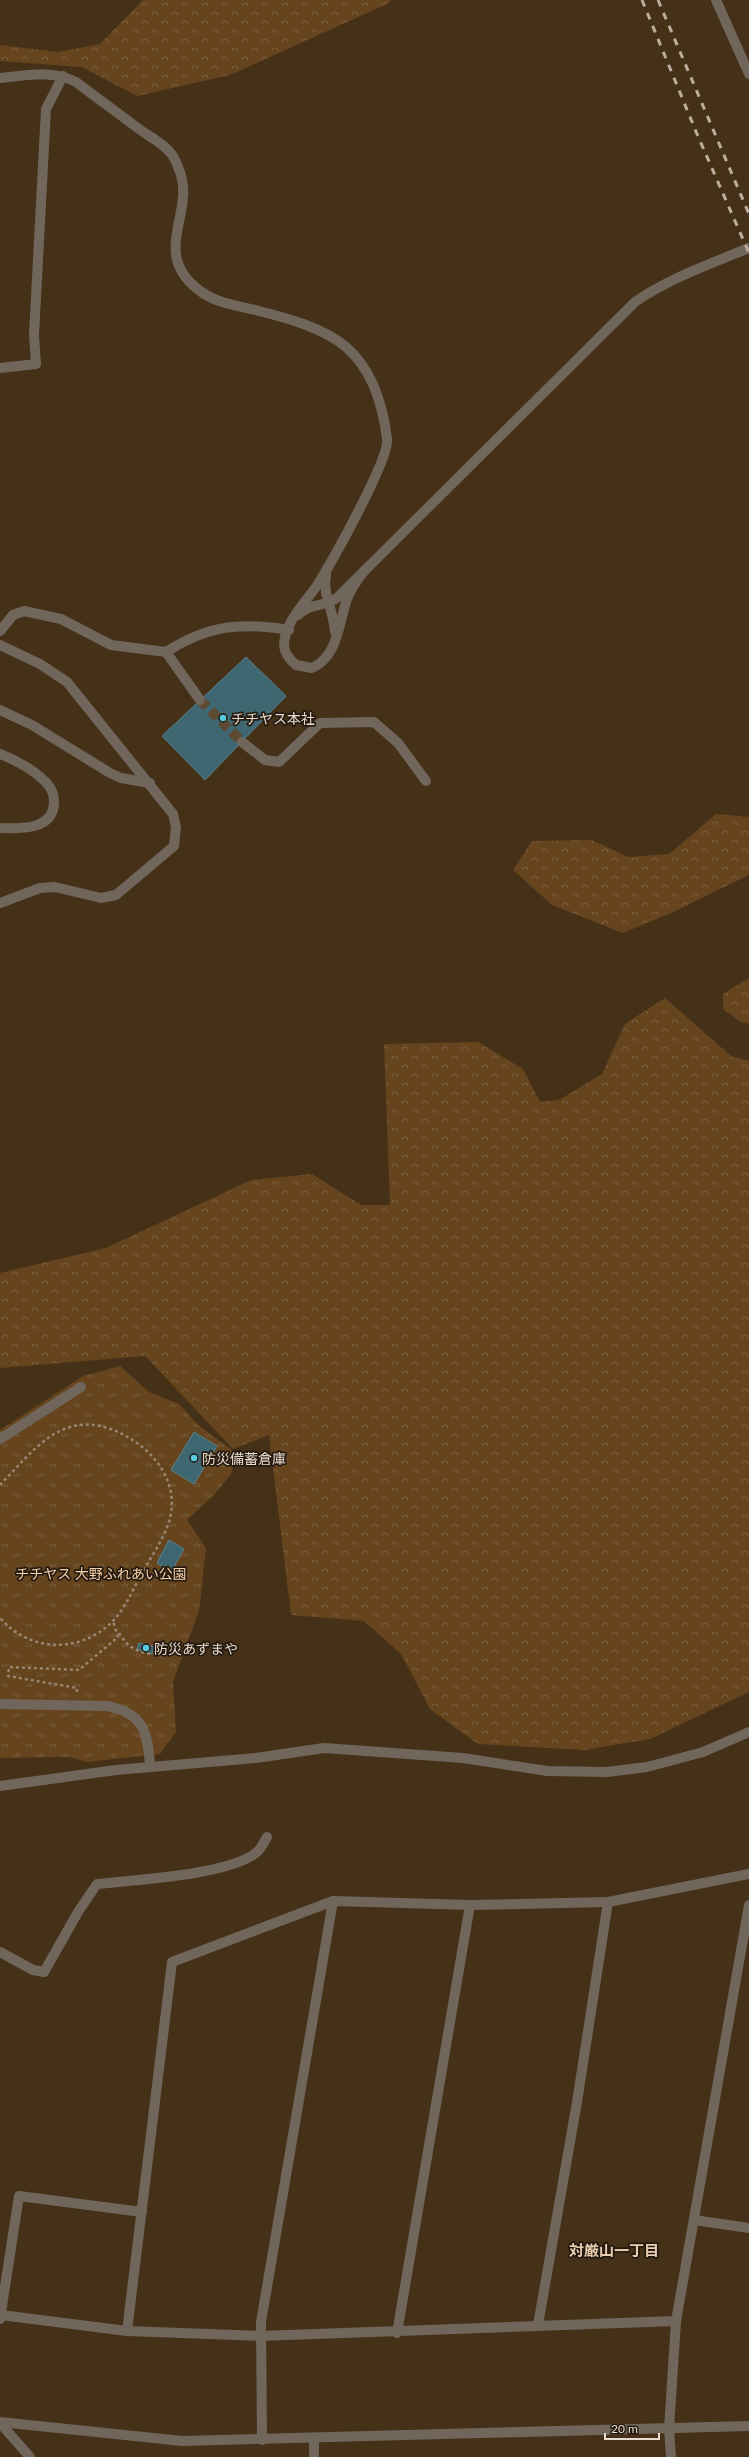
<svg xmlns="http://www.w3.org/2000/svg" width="749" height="2457" font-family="Lato,'Noto Sans JP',sans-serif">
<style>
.forest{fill:url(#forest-crowns)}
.park{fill:url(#park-tufts)}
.building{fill:#3f6771;stroke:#59828c}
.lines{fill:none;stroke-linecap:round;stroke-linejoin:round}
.minor-tunnel{stroke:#5d4a33;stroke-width:10;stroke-dasharray:10 5;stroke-linecap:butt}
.path{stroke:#988673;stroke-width:2.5;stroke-dasharray:3 3;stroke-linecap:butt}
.minor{stroke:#71665c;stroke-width:10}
.rail{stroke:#bdad9c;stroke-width:3;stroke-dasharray:7 7;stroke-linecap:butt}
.poi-dot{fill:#57c9e2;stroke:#241a10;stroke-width:1.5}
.labels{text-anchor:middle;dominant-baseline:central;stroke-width:3.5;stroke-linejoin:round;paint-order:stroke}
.poi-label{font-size:14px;fill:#e8dacc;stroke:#241a10;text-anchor:start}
.park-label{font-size:14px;fill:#f6d1aa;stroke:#241a10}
.neighbourhood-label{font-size:15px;font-weight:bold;fill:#e8cdb1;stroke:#241a10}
</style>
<defs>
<pattern id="forest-crowns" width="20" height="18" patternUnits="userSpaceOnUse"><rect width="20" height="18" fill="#66451e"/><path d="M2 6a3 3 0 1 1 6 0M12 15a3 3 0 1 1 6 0" fill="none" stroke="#7c5f3e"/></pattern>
<pattern id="park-tufts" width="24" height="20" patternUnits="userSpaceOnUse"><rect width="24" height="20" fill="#66451e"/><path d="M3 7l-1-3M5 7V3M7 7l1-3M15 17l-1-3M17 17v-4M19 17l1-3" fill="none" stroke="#7c5f3e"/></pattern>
</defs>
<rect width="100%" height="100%" fill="#453018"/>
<g class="forest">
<polygon points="143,0 391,0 389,3 230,75 137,96 82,67 0,61 0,45 58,52 100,44"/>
<polygon points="716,814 749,817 749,875 671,913 623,933 552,905 513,870 532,841 592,840 628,857 669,854"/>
<polygon points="749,978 749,1024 741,1022 723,1009 723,994"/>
<polygon points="665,998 731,1056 749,1061 749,1692 650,1739 584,1750 478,1744 430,1709 401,1654 364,1621 291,1615 269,1435 233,1449 145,1356 0,1368 0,1273 106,1248 251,1180 312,1174 361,1205 390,1205 384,1044 478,1042 523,1069 540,1102 559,1100 602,1074 625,1024"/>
</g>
<polygon class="park" points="120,1366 149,1392 179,1404 198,1425 236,1453 231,1474 214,1495 187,1520 206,1548 199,1611 173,1682 176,1732 160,1754 87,1762 70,1757 0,1758 0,1430 83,1376"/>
<g class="building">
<polygon points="246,657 286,696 205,780 162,736"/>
<polygon points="194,1432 217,1446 194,1484 171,1470"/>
<polygon points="169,1540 184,1549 171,1572 157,1563"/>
<polygon points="139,1643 154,1647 152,1654 137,1649"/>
</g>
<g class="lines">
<polyline class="minor-tunnel" points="200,700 242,742"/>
<g class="path">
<path d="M 0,1485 C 34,1450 63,1407 118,1432 C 153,1448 181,1482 169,1522 C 163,1540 151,1557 142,1573 C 133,1589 125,1609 112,1622 C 79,1654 30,1652 0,1618"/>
<path d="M 119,1633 C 130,1651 142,1654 163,1655"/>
<polyline points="77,1692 77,1688 8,1676 9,1667 79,1670 118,1637 113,1621"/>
</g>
<g class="minor">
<polyline points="716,0 749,74"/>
<path d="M 0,78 C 27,76 51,69 76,82 C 97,98 118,113 139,129 C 149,136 160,142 168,150 C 172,154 176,161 178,167 C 199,212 146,254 203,293 C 219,304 241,306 259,311 C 287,318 324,328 346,347 C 373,370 383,406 387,439 C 390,459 331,563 318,584 C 306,602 284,622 284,646 C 285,654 290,660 296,665 L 312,668 C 338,657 339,622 347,599 C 351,588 358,579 365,570"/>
<polyline points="0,368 36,364 34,335 46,109 63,76"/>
<path d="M 326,574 C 322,595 334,611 335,632"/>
<path d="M 298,615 C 309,603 325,607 337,598 L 635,302 C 670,278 710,264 749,248"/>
<path d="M 0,631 L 13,615 L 24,611 L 61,619 L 111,645 L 166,652 C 208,625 240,622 289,630"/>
<polyline points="0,645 40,664 67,682 173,814 176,827 174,846 116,895 101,898 55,887 40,888 0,903"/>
<polyline points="166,652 200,700"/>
<polyline points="0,710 32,725 110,773 121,778 150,783"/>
<polyline points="242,742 265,760 279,762 320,723 374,722 398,743 426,781"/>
<path d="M 0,754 C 16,760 38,772 49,786 C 53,791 54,797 54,803 C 53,830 20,829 0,828"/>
<polyline points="0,1439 81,1387"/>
<path d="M 0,1704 L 107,1706 C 144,1713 148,1733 150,1767"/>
<polyline points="0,1786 116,1770 256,1758 324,1748 463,1758 547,1771 607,1772 647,1767 703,1752 749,1732"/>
<path d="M 0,1952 L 33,1970 L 44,1972 L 78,1912 L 97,1884 C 133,1880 231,1875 257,1852 C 261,1849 264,1842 267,1837"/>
<polyline points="694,2220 749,2228"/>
<polyline points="1,2315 127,2331 260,2336 676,2321"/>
<polyline points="0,2319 19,2196 142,2212"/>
<polyline points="538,2325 577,2102 608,1902"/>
<polyline points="127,2331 172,1962 333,1901 470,1905 608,1902 749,1874"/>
<polyline points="397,2333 470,1905"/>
<polyline points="0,2422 182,2441 749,2426"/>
<polyline points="0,2423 30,2457"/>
<polyline points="314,2438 314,2457"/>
<polyline points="262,2440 261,2322 333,1901"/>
<polyline points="671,2457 669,2429 676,2321 749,1905"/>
</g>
<g class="rail">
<polyline points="642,0 697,134 749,253"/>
<polyline points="658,0 749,214"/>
</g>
</g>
<g class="poi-dot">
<circle cx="223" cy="718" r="4"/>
<circle cx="194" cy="1458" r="4"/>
<circle cx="146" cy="1648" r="4"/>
</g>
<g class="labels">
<g class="poi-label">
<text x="231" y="718">チチヤス本社</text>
<text x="202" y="1458">防災備蓄倉庫</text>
<text x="154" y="1648">防災あずまや</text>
</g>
<g class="park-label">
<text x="101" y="1573">チチヤス 大野ふれあい公園</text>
</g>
<g class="neighbourhood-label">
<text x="614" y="2250">対厳山一丁目</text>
</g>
</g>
<path d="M605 2433v6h54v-6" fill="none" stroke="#e8dacc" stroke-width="2"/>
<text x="611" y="2433" font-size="12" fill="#e8dacc" stroke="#241a10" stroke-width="3" paint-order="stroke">20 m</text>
</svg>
